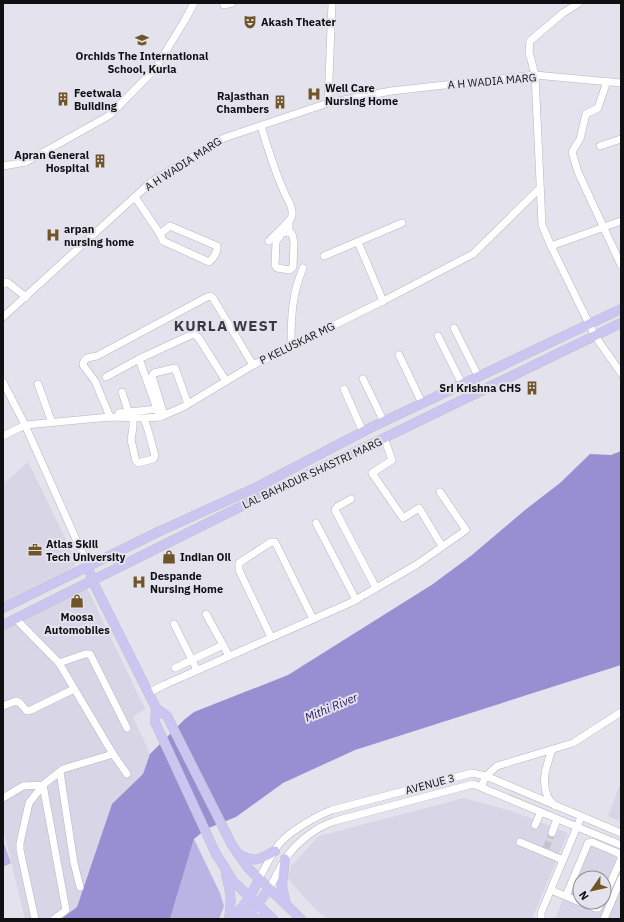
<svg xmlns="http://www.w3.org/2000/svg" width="624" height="922" font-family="'IBM Plex Sans',sans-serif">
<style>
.built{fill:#d7d5e6;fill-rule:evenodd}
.green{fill:#b9b4e3}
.water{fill:#988fd2}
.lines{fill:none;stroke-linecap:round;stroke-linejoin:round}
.minor-tunnel{stroke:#c4c3cc;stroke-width:7;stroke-dasharray:7 3.5;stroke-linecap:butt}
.minor-casing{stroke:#b6b5be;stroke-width:8}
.major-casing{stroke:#c1c1c2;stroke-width:10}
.minor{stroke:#fff;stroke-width:7}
.major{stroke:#cbc5f2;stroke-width:9}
.labels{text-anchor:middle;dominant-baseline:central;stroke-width:4;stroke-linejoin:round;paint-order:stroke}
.poi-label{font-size:11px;font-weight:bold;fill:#101013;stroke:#e4e3ed;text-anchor:start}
.street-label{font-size:11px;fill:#101013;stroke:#e4e3ed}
.water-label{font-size:12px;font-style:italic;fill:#2c1462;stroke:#e4e3ed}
.district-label{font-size:15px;font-weight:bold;letter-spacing:1px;fill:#3a3a41;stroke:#e4e3ed}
</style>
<rect width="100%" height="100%" fill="#e4e3ed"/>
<g class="built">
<polygon points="28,462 75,558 75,564 72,568 3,602 3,483 15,474"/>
<polygon points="87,588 145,709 133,717 150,754 143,774 112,804 77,907 61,919 25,919 3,828 3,628"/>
<polygon points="621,782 621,822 608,816"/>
<polygon points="464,798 512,811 568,833 532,919 327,919 315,909 288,879 291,866 319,836"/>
<path d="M 587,841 L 621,855 L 621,919 L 555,919 ZM 580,878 L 604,878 L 604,902 L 580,902 Z"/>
</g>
<g class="green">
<polygon points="194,839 220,893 224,906 219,919 170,919"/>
<polygon points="3,841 11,863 3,867"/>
</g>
<polygon class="water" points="621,451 621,665 355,750 283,783 236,817 206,829 194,839 170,919 61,919 77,907 112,804 143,774 150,754 185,719 194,712 288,675 433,584 472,555 525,510 560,483 590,454 611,455"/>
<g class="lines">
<polyline class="minor-tunnel" points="546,848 552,833"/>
<g class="minor-casing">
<g id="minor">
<polyline points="579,3 563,13 530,41 529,52 535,75 542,225 551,246 595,336 621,373"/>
<polyline points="224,5 232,3"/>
<polyline points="607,81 598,108 586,114 580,139 572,152 578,172 621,265"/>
<polyline points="328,103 332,3"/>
<path d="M 261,126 C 268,149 275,173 286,196 C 289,201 293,210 292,216 C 291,221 273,236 269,241"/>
<polyline points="600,146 621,139"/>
<polyline points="3,166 26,162 110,115 155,69 185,20 194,3"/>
<path d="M 135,197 L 160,234 L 170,226 L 217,246 C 218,251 213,259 209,262 L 163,241 L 160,234"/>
<polyline points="289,221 289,232 292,234 294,242 293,267 290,270 277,268 275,265 276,242 282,233 289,232"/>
<polyline points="358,242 383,301"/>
<polyline points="551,246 621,221"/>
<polyline points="324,256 402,223"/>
<polyline points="3,284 7,282 26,297"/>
<polyline points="3,317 151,182 224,138 328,103 391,91 535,75 621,83"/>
<polyline points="454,328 478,376"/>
<polyline points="438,336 462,384"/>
<path d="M 291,345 C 291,318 292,293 303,268"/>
<polyline points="399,355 422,403"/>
<polyline points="139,359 160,417"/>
<polyline points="106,377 139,359 193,334 198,337 226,381"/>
<polyline points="363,379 384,422"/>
<polyline points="3,382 25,425 88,566"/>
<polyline points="38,384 52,423"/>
<polyline points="344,389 363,432"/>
<polyline points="122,392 129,414"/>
<polyline points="119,413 158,409"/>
<polyline points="164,415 152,376 154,373 175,368 188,404"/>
<polyline points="110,417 95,381 83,365 84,361 87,358 97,356 207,297 210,296 213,298 253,365"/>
<polyline points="133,418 133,427 131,440 136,461 138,463 153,459 155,456 148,430 144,418"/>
<polyline points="3,436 25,425 110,417 144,418 160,417 183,407 253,365 383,301 473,254 540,188"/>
<polyline points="384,438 392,460 372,473 403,518 419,508 442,546"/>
<polyline points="351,499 337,507 335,510 376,588"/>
<polyline points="316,523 356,600"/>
<polyline points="206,614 229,656"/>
<polyline points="15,618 59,663 113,754 127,774"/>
<polyline points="174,624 197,670"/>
<polyline points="271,637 239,570 239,563 271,542 275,542 313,619"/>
<polyline points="59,663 85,654 90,654 127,728"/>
<polyline points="175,668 223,645"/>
<polyline points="148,693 164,685 352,602 416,565 466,530 440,492"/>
<polyline points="3,706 16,701 20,703 27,711 31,710 74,689"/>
<path d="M 552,750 C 547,764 541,780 547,795 C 548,799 552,802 555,806"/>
<polyline points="60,772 74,863 80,887"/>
<polyline points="43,785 66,910 54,919"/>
<polyline points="481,787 486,776 497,766 573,743 621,712"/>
<polyline points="3,798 23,786 43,785 63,769 113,754"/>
<polyline points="535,825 541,812"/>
<polyline points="552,833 557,819"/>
<polyline points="520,842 563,860"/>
<path d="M 259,879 C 265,868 271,855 279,844 C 290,831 316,816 332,810 L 472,773 L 486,776 L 621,833"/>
<path d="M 269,889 C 275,879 279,868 286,858 C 297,842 316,827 335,821 L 473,784 L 621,845"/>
<polyline points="551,890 580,902"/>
<polyline points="566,896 588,843 592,842 618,853 621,856"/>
<polyline points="604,898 621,859"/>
<polyline points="581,902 595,908 598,908 602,902"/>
<polyline points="35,919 20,850 20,843 29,803 43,785"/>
<polyline points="541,919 541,913 581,817"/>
<polyline points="604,919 621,879"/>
</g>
</g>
<g class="major-casing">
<g id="major">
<polyline points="88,566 92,580 156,708 155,722 216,854 233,881 273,919"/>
<polyline points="3,608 158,532 257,487 372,427 621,309"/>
<polyline points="3,625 262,496 380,440 621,323"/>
<polyline points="156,708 167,716 232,845 248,868 301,919"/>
<path d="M 238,854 C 256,863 258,860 275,851"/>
<polyline points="285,859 282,886 286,905"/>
<path d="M 226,875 C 231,893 232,901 229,919"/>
<polyline points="233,919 250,897 259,879"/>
<polyline points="246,919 269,889"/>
<polyline points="256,919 263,919"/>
</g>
</g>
<use href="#minor" class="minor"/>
<use href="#major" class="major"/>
</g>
<defs>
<g id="theatre-bare" transform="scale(1.08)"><path d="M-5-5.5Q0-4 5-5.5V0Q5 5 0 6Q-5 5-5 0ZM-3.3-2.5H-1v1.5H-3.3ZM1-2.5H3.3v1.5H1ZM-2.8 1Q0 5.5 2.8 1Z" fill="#6f5527" stroke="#e4e3ed" stroke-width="2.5" paint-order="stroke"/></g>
<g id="school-bare" transform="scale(1.08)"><path d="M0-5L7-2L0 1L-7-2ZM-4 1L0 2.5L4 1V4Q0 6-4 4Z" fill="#6f5527" stroke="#e4e3ed" stroke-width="2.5" paint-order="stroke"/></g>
<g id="hospital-bare" transform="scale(1.08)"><path d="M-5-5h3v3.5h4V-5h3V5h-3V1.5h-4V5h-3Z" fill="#6f5527" stroke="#e4e3ed" stroke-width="2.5" paint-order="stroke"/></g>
<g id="building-bare" transform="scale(1.08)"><path d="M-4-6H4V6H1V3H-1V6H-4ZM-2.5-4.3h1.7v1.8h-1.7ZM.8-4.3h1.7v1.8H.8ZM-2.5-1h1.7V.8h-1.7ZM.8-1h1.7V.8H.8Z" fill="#6f5527" stroke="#e4e3ed" stroke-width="2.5" paint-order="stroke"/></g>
<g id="office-bare" transform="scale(1.08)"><path d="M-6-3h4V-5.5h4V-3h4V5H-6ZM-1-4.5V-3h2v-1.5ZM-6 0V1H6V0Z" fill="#6f5527" stroke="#e4e3ed" stroke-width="2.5" paint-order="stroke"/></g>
<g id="shop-bare" transform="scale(1.08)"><path d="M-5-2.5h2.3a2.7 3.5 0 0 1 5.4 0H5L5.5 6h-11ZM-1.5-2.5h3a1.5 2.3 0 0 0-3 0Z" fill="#6f5527" stroke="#e4e3ed" stroke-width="2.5" paint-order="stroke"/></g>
</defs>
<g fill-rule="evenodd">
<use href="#theatre-bare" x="250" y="22"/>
<use href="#school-bare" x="142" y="40"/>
<use href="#hospital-bare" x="314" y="94"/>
<use href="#building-bare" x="63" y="99"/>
<use href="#building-bare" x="280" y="102"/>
<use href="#building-bare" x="100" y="161"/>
<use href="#hospital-bare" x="53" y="235"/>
<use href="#building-bare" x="532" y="388"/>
<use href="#office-bare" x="35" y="550"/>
<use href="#shop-bare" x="169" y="557"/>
<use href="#hospital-bare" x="139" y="582"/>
<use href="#shop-bare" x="77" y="601"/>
</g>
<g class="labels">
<g class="poi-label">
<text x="261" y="22">Akash Theater</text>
<text x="142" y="56" text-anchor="middle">Orchids The International<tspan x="142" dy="13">School, Kurla</tspan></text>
<text x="325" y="88">Well Care<tspan x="325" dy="13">Nursing Home</tspan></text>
<text x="74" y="93">Feetwala<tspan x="74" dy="13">Building</tspan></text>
<text x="269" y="96" text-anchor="end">Rajasthan<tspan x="269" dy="13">Chambers</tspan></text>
<text x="89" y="155" text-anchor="end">Apran General<tspan x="89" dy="13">Hospital</tspan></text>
<text x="64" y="229">arpan<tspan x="64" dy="13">nursing home</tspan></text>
<text x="521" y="388" text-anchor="end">Sri Krishna CHS</text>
<text x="46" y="544">Atlas Skill<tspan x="46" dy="13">Tech University</tspan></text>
<text x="180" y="557">Indian Oil</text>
<text x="150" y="576">Despande<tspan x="150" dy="13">Nursing Home</tspan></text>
<text x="77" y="617" text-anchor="middle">Moosa<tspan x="77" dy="13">Automobiles</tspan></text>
</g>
<g class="street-label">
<text transform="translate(492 81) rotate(-5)">A H WADIA MARG</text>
<text transform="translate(183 164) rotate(-33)">A H WADIA MARG</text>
<text transform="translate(297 343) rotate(-26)">P KELUSKAR MG</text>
<text transform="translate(312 473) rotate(-25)">LAL BAHADUR SHASTRI MARG</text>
<text transform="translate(430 784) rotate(-15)">AVENUE 3</text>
</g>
<g class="water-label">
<text transform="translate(331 707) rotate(-23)">Mithi River</text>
</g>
<g class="district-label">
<text x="226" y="325">KURLA WEST</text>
</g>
</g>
<rect width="624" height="922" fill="none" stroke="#101013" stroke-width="8"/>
<g transform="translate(592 890) rotate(236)"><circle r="19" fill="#e4e3ed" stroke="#8f8f96"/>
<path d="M0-3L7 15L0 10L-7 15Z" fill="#6f5527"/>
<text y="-6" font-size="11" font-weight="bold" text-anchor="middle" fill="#101013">N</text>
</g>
</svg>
